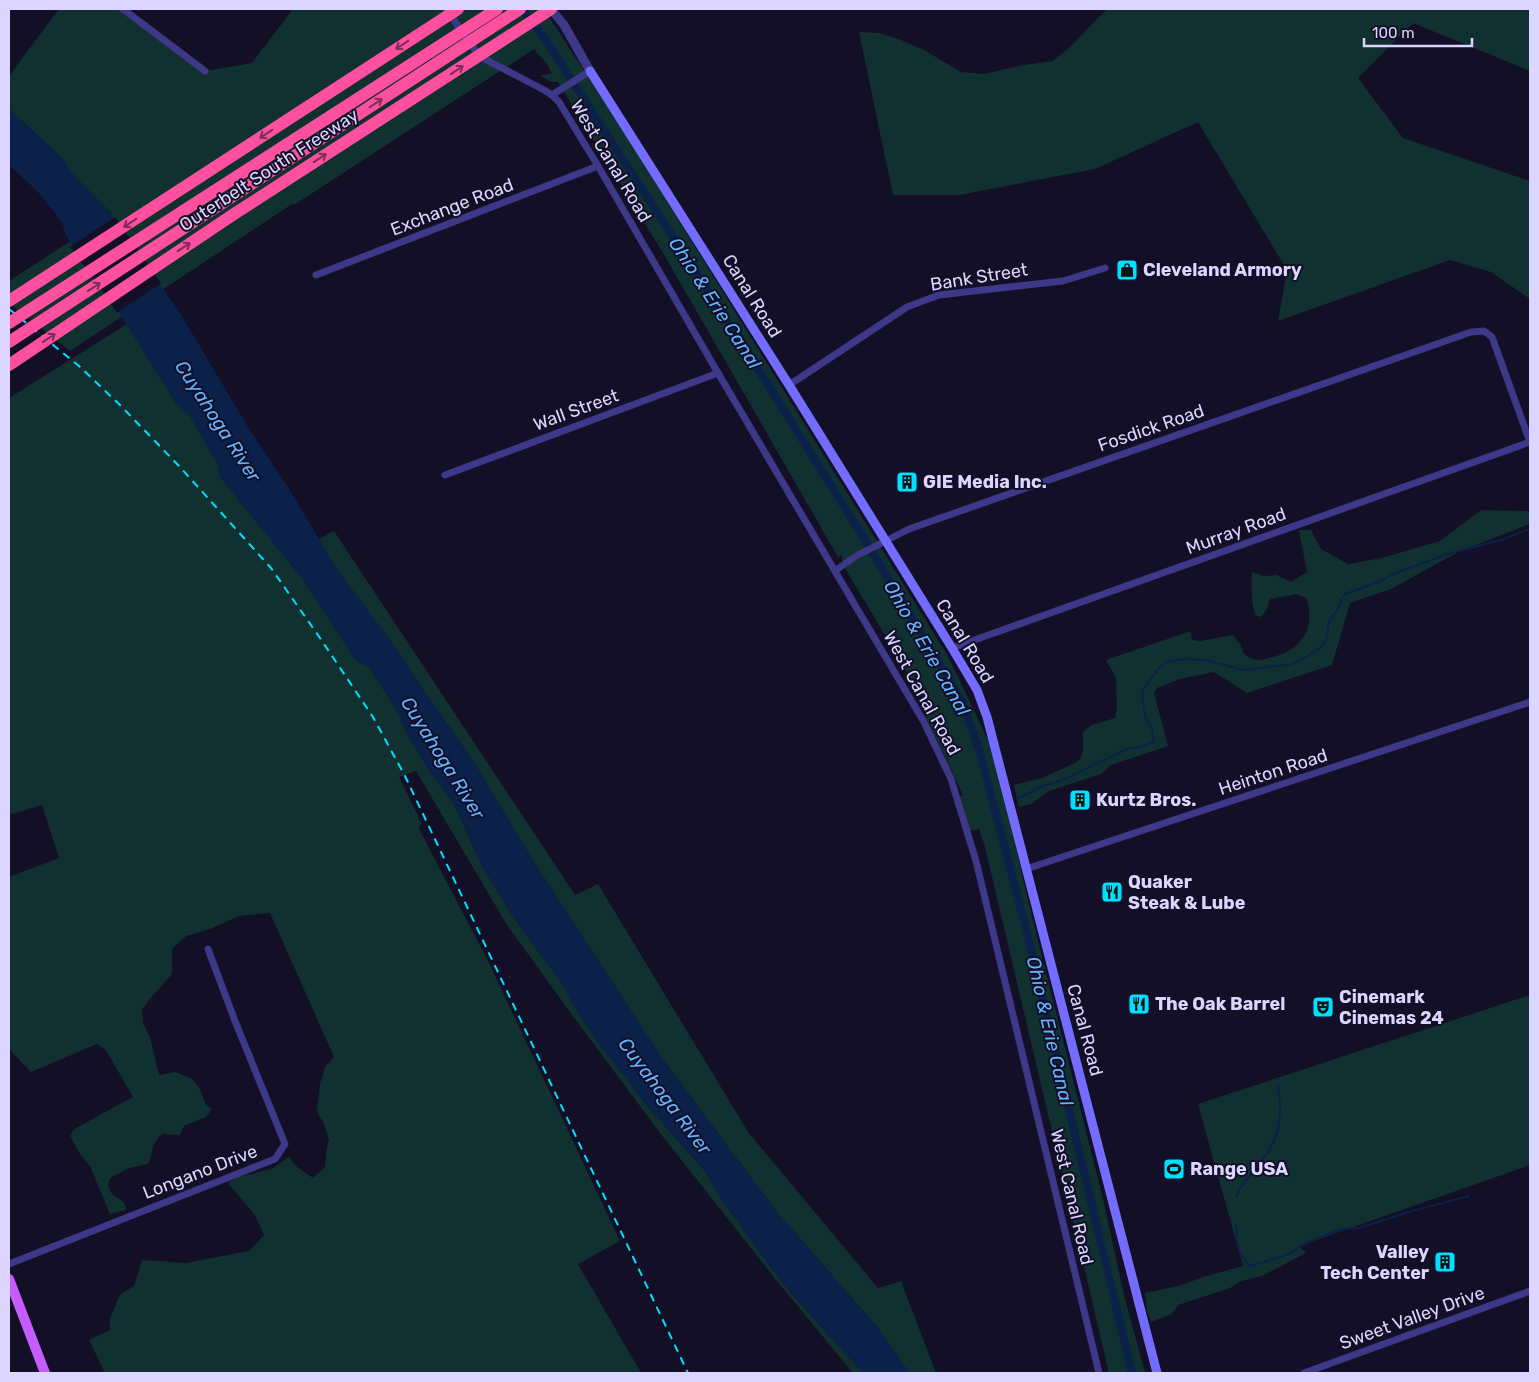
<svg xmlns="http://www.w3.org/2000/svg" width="1539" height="1382" font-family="Rubik,sans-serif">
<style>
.green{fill:#113131}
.water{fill:#0b214a}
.pier{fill:#130f27}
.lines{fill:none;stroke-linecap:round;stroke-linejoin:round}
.stream{stroke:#0b214a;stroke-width:2}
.canal{stroke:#0b214a;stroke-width:8}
.minor{stroke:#3d3887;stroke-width:7}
.tertiary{stroke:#3d3887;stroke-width:9}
.secondary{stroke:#736cff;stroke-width:9}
.primary{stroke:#c65cff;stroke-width:10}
.rail{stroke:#01dfff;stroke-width:2;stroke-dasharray:8 6;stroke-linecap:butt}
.motorway-bridge{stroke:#ff509f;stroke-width:12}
.oneway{stroke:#7d2c5d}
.labels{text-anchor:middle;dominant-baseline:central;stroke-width:4;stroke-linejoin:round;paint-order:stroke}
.street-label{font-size:18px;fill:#dbd5ff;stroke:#130f27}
.poi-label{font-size:18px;font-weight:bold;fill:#dbd5ff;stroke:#130f27;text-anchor:start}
.water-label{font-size:19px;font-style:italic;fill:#63b3ff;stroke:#130f27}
</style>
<rect width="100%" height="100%" fill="#130f27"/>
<g class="green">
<polygon points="59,9 123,9 205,71 252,63 293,9 543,9 548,15 639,156 949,658 993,751 1031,913 1103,1199 1124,1295 1145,1373 1109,1373 985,847 979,829 968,831 958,797 963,795 925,715 930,711 845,568 841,555 838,557 666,258 558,82 552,82 540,76 552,73 547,64 534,49 294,205 292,204 70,351 9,303 9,281 112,214 70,172 63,159 9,109 9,76"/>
<polygon points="1107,9 1530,9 1530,71 1413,23 1358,78 1403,138 1530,181 1530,299 1491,272 1450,260 1278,321 1287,270 1198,122 1095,169 959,195 893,195 859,32 879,33 901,40 924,50 961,72 984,74 1024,65 1053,61 1070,47"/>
<path d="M 127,324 L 176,403 L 191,417 L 218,465 L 221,478 L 302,578 L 355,659 L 370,669 L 395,707 L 408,735 L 425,764 L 454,804 L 480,862 L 513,917 L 566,989 L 570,999 L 591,1033 L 649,1108 L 704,1170 L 723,1201 L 770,1266 L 791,1293 L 863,1373 L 853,1373 L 781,1286 L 660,1133 L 570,1012 L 507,925 L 416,771 L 399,777 L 422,824 L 418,827 L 489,963 L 620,1241 L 578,1264 L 641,1373 L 105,1373 L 89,1340 L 110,1330 L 110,1318 L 120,1295 L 134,1286 L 142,1260 L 186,1263 L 249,1251 L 264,1235 L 255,1215 L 228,1183 L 238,1177 L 271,1169 L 289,1157 L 297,1167 L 313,1178 L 325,1167 L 327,1147 L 329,1140 L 324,1124 L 317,1112 L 320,1084 L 325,1067 L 334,1057 L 270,913 L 239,916 L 210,929 L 186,936 L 172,949 L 172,974 L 149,1000 L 142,1010 L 143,1023 L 150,1037 L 159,1075 L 176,1072 L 192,1079 L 199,1087 L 206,1105 L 212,1109 L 206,1117 L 184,1126 L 180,1135 L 162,1134 C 149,1147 155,1150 148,1164 L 129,1168 L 110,1178 L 108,1186 C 109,1188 110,1191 112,1194 C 118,1200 126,1199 126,1210 L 110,1214 L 90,1166 L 80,1154 L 70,1136 L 74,1129 L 133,1097 L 106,1050 L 97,1044 L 31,1072 L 9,1049 L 9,877 L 59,858 L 42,805 L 9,815 L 9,398 Z"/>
<path d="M 1481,510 L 1530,511 L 1530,524 L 1460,551 L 1391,589 L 1350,603 L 1332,665 L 1247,693 L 1214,672 L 1180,679 L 1157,688 L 1154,693 L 1168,746 L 1111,765 L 1101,774 L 1049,791 L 1031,804 L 1019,807 L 1014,785 L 1042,778 L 1075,763 L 1081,758 L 1083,750 L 1083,732 L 1092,725 L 1115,718 L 1117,708 L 1116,678 L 1106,660 L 1191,631 L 1192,640 L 1200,641 L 1233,635 L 1240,644 L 1244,654 C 1247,656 1253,660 1258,660 C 1262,660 1269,658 1273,657 C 1302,650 1317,626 1306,598 L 1296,594 L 1270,599 L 1267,609 L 1261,617 L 1255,615 C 1251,600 1251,587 1252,572 L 1264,576 L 1277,575 L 1291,582 L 1307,572 L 1299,530 L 1311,530 L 1321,549 L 1348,564 L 1382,558 L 1440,541 Z"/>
<polygon points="334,531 575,895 598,884 748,1132 878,1288 901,1281 936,1373 909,1373 878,1328 776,1211 661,1057 530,856 473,761 422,688 398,651 335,567 319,539"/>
<polygon points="1530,995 1530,1165 1299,1246 1306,1253 1262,1276 1241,1281 1230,1288 1178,1305 1172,1314 1151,1322 1147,1311 1145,1293 1182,1285 1203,1277 1243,1266 1198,1104"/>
</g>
<polygon class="water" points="9,109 63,159 71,172 107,209 180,313 248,427 288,487 335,566 398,651 422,688 473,761 530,856 661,1057 776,1211 878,1328 909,1373 863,1373 791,1293 770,1266 723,1201 704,1170 649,1108 591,1033 570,999 566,989 513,917 480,862 454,804 425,764 408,735 395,707 370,669 355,659 302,578 221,478 218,465 191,417 176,403 101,284 66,236 62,222 38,192 9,165"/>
<polygon class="pier" points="115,217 161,283 117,313 99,286 70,247"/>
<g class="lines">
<g class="stream">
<polyline points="1017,799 1043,786 1065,779 1127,749 1144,746 1154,741 1152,729 1146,719 1142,698 1143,690 1160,666 1169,661 1185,659 1205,660 1245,670 1292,664 1309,655 1321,647 1327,639 1329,621 1339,607 1341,599 1345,594 1379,582 1393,574 1451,553 1501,540 1530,529"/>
<path d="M 1236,1197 C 1243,1180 1251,1176 1261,1162 C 1281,1137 1282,1115 1278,1084"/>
<path d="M 1236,1225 C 1237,1239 1238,1257 1250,1266 L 1287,1255 L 1311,1240 L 1345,1228 L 1359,1228 L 1412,1211 L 1469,1196"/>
</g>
<polyline class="canal" points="522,9 543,36 750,356 865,540 962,701 980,753 1026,929 1132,1373"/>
<g class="minor">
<polyline points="123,9 205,71"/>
<polyline points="446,9 475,50 481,57 544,90 552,95 559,102 598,166 718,373 924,722 951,779 976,861 1099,1373"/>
<polyline points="552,95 590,71"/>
<polyline points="316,275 598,166"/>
<polyline points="789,385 907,307 939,295 1063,281 1105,268"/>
<polyline points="445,475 718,373"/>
<polyline points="836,570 856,556 909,529 1471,332 1484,331 1492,337 1530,442"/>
<polyline points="952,648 1530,442"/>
<polyline points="1026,869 1530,702"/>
<polyline points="9,1264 275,1159 285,1144 235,1021 208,949"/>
<polyline points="1304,1373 1530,1291"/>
</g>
<polyline class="tertiary" points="551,9 564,25 590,71"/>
<polyline class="secondary" points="590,71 789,385 952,648 977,690 987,717 1157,1373"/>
<polyline class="primary" points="9,1279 45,1373"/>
<polyline class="rail" points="9,309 79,366 121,406 179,466 271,568 320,638 373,717 405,776 688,1373"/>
<g class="motorway-bridge">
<polyline points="9,301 458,9"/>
<polyline points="9,323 497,9"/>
<polyline points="9,342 520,9"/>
<polyline points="9,365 234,214 551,9"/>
</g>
</g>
<defs><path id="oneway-shaft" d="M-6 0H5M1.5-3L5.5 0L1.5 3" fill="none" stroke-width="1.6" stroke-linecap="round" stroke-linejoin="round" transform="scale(1.25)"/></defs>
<g class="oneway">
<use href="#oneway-shaft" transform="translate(402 45) rotate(147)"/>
<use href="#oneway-shaft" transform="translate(457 70) rotate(-33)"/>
<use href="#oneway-shaft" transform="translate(376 103) rotate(-33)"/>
<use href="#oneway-shaft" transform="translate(266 134) rotate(147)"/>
<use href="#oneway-shaft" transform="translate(320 158) rotate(-33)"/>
<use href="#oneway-shaft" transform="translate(130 223) rotate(147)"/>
<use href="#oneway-shaft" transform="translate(184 247) rotate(-33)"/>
<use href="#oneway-shaft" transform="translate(94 287) rotate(-33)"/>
<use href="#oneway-shaft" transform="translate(49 338) rotate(-34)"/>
</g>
<defs>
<g id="shop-square" transform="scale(1.125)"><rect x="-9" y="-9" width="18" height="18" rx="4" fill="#01dfff" stroke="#130f27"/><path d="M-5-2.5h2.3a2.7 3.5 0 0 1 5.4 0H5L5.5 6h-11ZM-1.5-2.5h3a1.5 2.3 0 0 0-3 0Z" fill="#111"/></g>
<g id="building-square" transform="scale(1.125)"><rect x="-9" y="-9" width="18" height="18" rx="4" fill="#01dfff" stroke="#130f27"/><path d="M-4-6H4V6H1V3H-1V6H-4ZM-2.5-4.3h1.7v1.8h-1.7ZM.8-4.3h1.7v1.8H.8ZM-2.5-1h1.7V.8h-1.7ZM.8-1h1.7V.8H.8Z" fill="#111"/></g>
<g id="restaurant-square" transform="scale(1.125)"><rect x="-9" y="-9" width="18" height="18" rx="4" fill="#01dfff" stroke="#130f27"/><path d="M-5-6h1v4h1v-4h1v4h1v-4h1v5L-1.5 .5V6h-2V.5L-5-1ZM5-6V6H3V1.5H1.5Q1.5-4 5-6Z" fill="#111"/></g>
<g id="theatre-square" transform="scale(1.125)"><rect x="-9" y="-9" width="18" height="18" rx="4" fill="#01dfff" stroke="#130f27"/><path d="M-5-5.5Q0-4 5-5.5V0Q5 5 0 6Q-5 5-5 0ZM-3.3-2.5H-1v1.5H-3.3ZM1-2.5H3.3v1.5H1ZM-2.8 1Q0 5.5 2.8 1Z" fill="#111"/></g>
<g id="stadium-square" transform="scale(1.125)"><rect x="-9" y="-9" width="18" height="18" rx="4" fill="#01dfff" stroke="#130f27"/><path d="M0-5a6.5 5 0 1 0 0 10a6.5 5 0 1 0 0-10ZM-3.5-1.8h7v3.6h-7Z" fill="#111"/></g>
</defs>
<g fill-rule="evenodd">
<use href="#shop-square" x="1127" y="270"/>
<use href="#building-square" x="907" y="482"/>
<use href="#building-square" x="1080" y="800"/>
<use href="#restaurant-square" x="1112" y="892"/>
<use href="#restaurant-square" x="1139" y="1004"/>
<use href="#theatre-square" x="1323" y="1007"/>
<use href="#stadium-square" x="1174" y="1169"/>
<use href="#building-square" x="1445" y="1262"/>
</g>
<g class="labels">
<g class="street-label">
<text transform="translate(611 161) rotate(59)">West Canal Road</text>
<text transform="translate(269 170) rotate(-33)">Outerbelt South Freeway</text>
<text transform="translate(452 207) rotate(-21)">Exchange Road</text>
<text transform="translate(979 277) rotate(-9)">Bank Street</text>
<text transform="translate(752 296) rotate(58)">Canal Road</text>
<text transform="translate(576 410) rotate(-20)">Wall Street</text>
<text transform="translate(1151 428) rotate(-19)">Fosdick Road</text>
<text transform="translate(1236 531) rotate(-20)">Murray Road</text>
<text transform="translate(965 641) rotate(59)">Canal Road</text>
<text transform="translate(922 693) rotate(61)">West Canal Road</text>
<text transform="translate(1273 772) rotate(-18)">Heinton Road</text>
<text transform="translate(1085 1030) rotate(75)">Canal Road</text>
<text transform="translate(200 1172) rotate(-21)">Longano Drive</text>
<text transform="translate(1072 1197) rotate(77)">West Canal Road</text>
<text transform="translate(1412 1318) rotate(-20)">Sweet Valley Drive</text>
</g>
<g class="poi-label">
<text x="1143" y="270">Cleveland Armory</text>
<text x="923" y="482">GIE Media Inc.</text>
<text x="1096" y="800">Kurtz Bros.</text>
<text x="1128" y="882">Quaker<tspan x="1128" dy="21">Steak &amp; Lube</tspan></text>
<text x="1339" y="997">Cinemark<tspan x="1339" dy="21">Cinemas 24</tspan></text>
<text x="1155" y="1004">The Oak Barrel</text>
<text x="1190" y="1169">Range USA</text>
<text x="1429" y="1252" text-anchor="end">Valley<tspan x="1429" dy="21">Tech Center</tspan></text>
</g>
<g class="water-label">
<text transform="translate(715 303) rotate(57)">Ohio &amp; Erie Canal</text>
<text transform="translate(218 421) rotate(57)">Cuyahoga River</text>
<text transform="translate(927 648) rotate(60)">Ohio &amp; Erie Canal</text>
<text transform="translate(443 758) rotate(58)">Cuyahoga River</text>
<text transform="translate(1050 1031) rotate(77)">Ohio &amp; Erie Canal</text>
<text transform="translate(665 1096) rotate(53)">Cuyahoga River</text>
</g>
</g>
<rect width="1539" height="1382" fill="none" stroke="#dbd5ff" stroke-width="20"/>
<path d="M1364 38v8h108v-8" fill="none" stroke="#dbd5ff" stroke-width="2.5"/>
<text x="1372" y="38" font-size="15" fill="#dbd5ff" stroke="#130f27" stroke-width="4" paint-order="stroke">100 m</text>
</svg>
